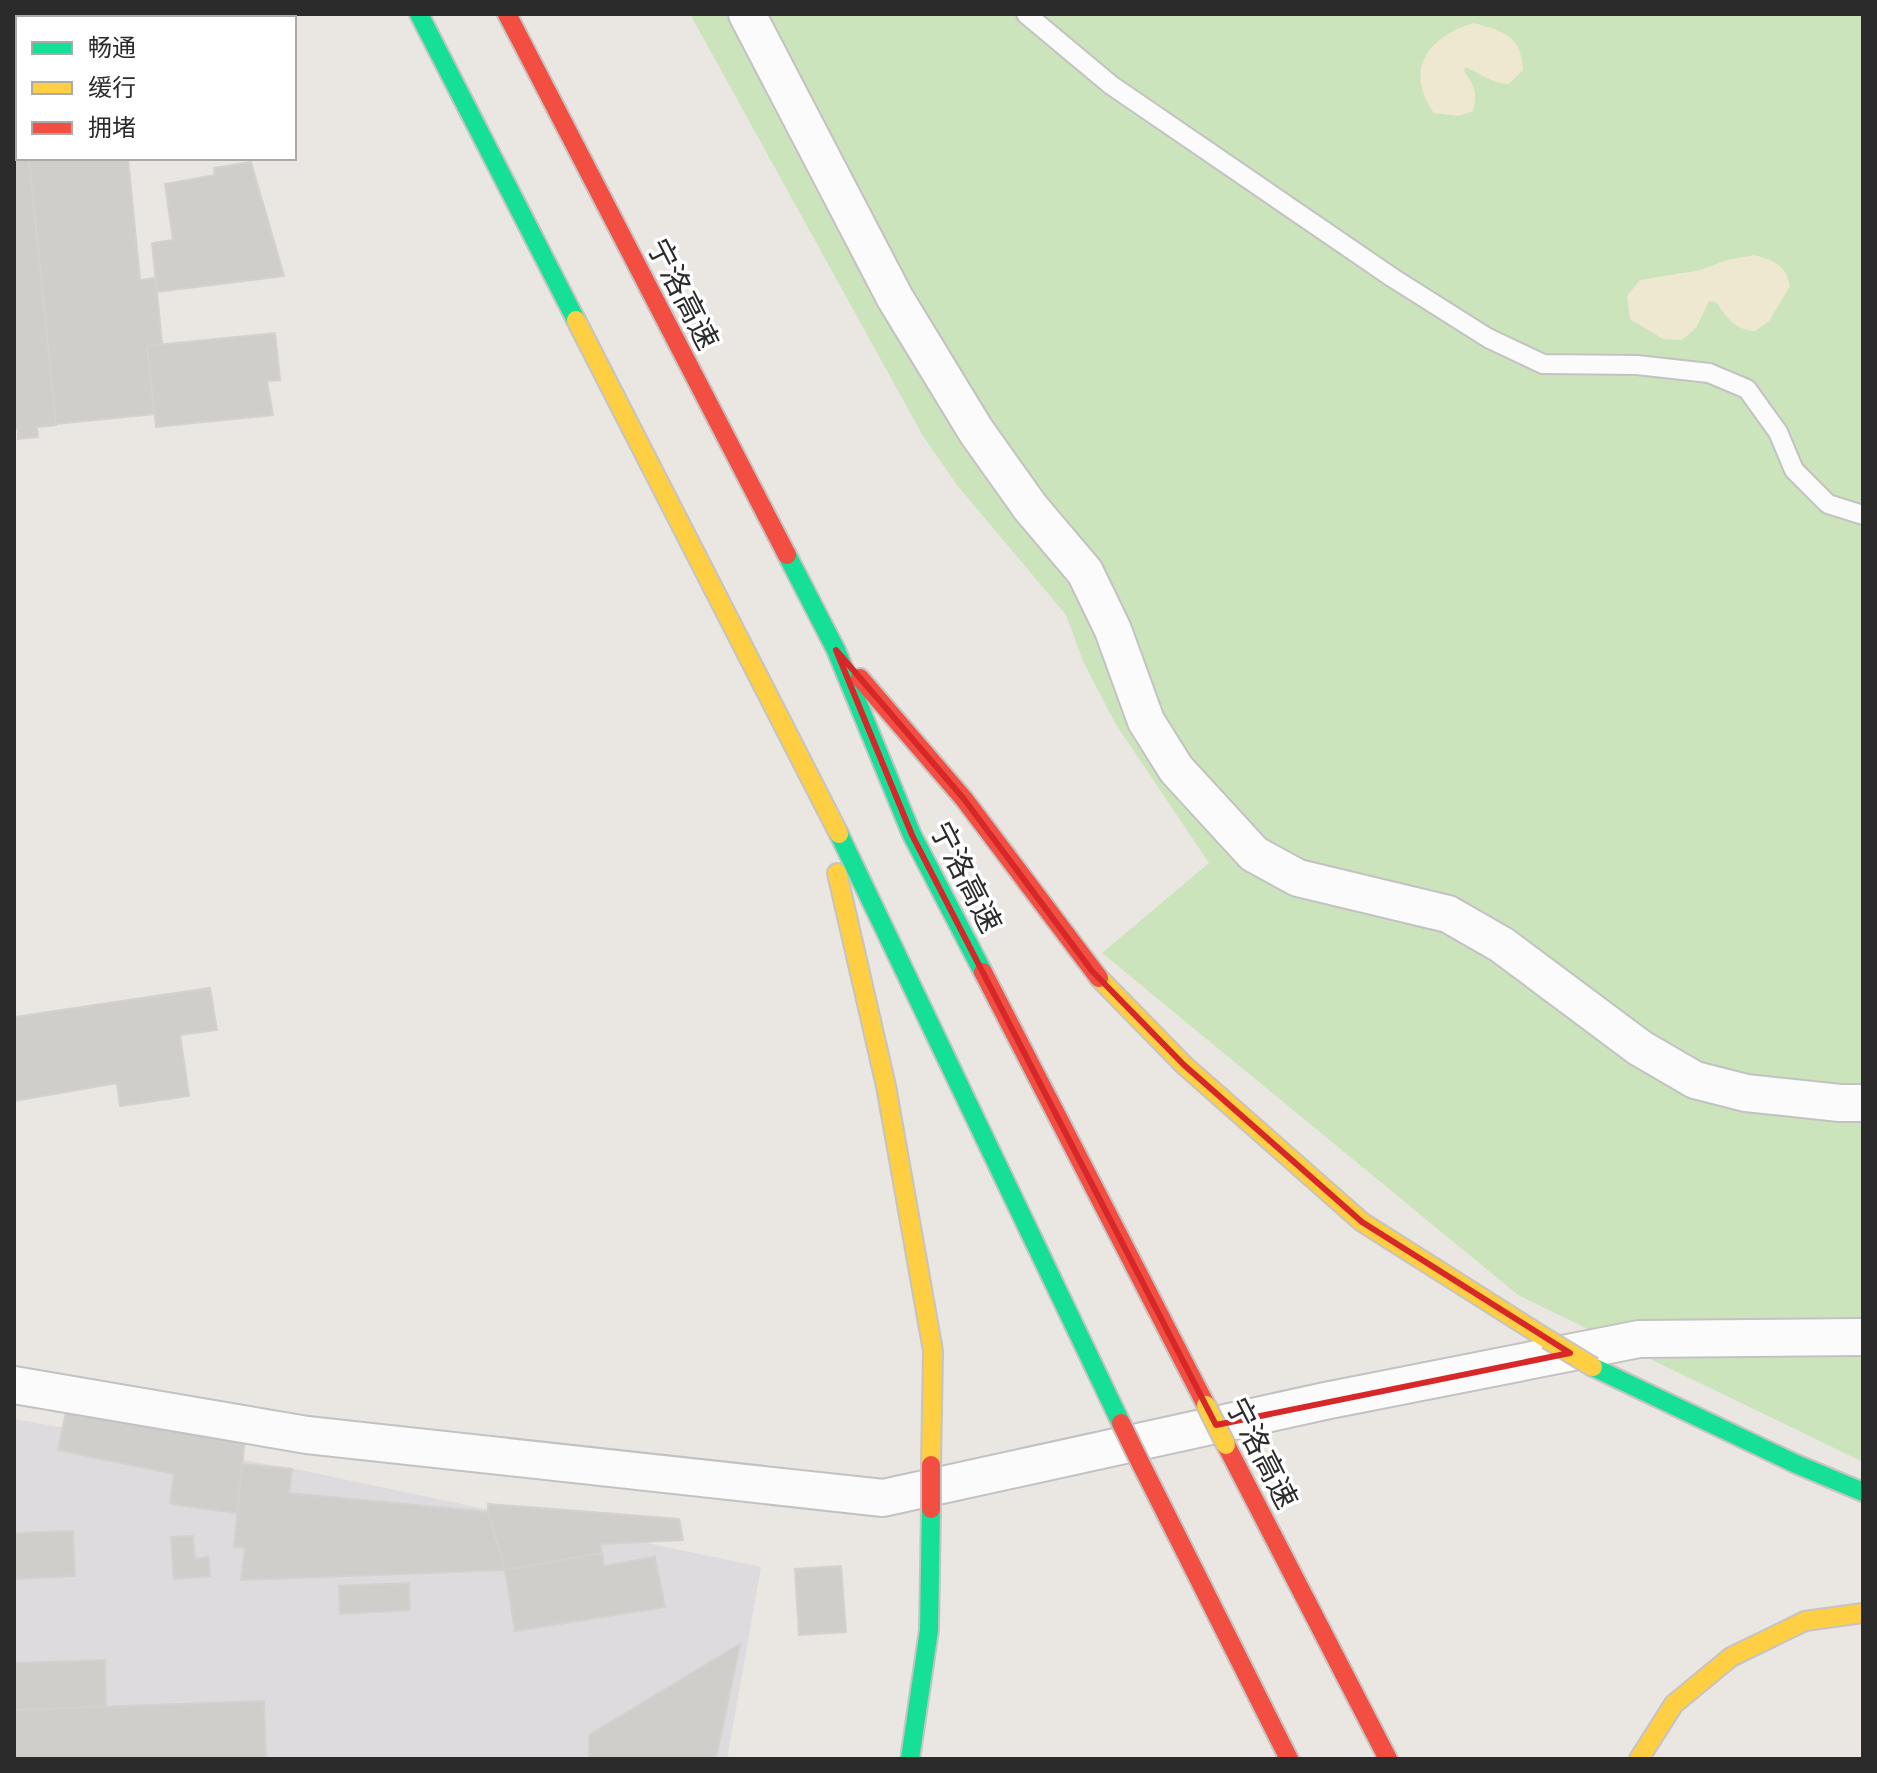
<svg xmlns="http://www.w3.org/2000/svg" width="1877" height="1773" font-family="Figtree,'Noto Sans SC',sans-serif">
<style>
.industrial{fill:#dddbdd}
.green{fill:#cce4bc}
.sand{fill:#eee8d0}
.building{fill:#d0cecb;stroke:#d4d1ce;stroke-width:2}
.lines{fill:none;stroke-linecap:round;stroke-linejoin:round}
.lane-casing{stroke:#c3c2c2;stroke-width:22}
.street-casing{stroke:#c3c2c2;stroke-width:40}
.fast-casing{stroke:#c5c4c2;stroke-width:22}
.slow-casing{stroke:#c5c4c2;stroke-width:22}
.jam-casing{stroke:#c5c4c2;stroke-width:22}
.lane{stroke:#fcfbfb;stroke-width:18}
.street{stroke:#fcfbfb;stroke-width:36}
.fast{stroke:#16e098;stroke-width:18}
.slow{stroke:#ffcf43;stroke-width:18}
.jam{stroke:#f24e42;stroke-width:18}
.slow-bridge-casing{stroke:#c5c4c2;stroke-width:22;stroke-linecap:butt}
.jam-bridge-casing{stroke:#c5c4c2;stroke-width:22;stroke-linecap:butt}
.slow-bridge{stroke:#ffcf43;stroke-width:18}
.jam-bridge{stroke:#f24e42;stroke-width:18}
.marked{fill:none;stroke:#d62828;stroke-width:6;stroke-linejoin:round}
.labels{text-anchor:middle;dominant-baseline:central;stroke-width:7;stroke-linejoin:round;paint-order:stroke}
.street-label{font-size:30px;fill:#2b2b2b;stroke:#fff}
</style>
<rect width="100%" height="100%" fill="#eae6e2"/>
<polygon class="industrial" points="14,1419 300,1470 761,1567 727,1759 14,1759"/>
<polygon class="green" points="690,14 1863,14 1863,1462 1518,1295 1102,953 1209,863 1115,723 1083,661 1066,615 957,485 923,436"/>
<g class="sand">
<path d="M 1473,23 C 1502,30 1522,36 1523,70 L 1509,84 C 1489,83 1483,74 1465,67 L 1464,71 C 1474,85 1478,93 1473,111 L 1459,116 L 1434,113 C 1404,69 1427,38 1473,23 Z"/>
<path d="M 1755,255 C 1774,261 1786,264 1790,286 L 1769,321 L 1755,331 C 1735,330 1727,318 1716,302 L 1709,301 L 1696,328 L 1682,340 L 1663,339 L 1630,319 L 1627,296 L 1640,280 L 1701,270 L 1727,260 Z"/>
</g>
<g class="building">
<rect x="14" y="91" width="4" height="48"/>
<polygon points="14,139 18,139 18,158 29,158 56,425 37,427 38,437 18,439 18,428 14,429"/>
<polygon points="29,158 128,158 140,280 155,278 157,292 162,344 147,346 154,414 56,424"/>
<polygon points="251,162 284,276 157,292 152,243 173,240 165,184 215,175 214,168"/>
<polygon points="275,333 280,380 267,381 273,415 156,427 147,346"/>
<polygon points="210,988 217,1030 180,1035 189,1096 120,1106 117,1083 14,1101 14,1017"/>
<polygon points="67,1407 245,1439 237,1513 170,1504 174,1474 58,1450"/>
<polygon points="242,1464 292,1469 289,1493 488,1512 505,1570 241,1580 245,1548 234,1547"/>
<polygon points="488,1504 679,1519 683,1540 600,1544 602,1553 505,1570 488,1512"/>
<polygon points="73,1531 75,1576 14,1579 14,1533"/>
<polygon points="193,1536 195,1559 209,1557 210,1576 174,1579 171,1537"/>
<polygon points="602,1553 604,1566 655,1557 665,1607 515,1631 505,1570"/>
<polygon points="841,1566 846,1632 799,1635 795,1569"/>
<polygon points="409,1583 410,1610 340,1614 339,1586"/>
<polygon points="740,1644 716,1759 589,1759 589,1735"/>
<polygon points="105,1660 106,1707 14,1710 14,1663"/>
<polygon points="264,1701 266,1759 14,1759 14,1710"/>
</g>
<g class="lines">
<g class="lane-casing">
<polyline id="lane" points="1026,14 1111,85 1393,278 1488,338 1543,364 1637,365 1709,373 1747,389 1778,432 1794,470 1828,504 1863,515"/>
</g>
<g class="street-casing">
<g id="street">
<polyline points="747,14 895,298 976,431 1030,507 1085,572 1113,630 1146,721 1176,769 1254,854 1298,878 1448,914 1502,945 1640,1048 1695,1080 1746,1093 1840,1103 1863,1103"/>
<polyline points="14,1385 307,1435 883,1498 1325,1401 1639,1339 1863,1337"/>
</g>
</g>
<g class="fast-casing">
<g id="fast">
<polyline points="419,14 576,320"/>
<polyline points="787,555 836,650 912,835 983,972"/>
<polyline points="839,834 1121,1423"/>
<polyline points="1593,1367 1796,1464 1863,1492"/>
<polyline points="910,1759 929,1630 931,1509"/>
</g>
</g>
<g class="slow-casing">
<g id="slow">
<polyline points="576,320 839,834"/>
<polyline points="837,873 886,1086 933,1351 931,1465"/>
<polyline points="1099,978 1184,1065 1362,1222 1547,1339"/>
<polyline points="1639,1759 1674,1704 1731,1657 1805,1621 1863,1613"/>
</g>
</g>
<g class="jam-casing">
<g id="jam">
<polyline points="507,14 787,555"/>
<polyline points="860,678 964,799 1099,978"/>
<polyline points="983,972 1206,1405"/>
<polyline points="1226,1445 1388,1759"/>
<polyline points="1141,1464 1289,1759"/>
</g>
</g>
<use href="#lane" class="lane"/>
<use href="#street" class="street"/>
<use href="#fast" class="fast"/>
<use href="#slow" class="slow"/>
<use href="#jam" class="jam"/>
<g class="slow-bridge-casing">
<g id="slow-bridge">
<polyline points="1547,1339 1593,1367"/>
<polyline points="1206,1405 1226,1445"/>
</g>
</g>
<g class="jam-bridge-casing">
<g id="jam-bridge">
<polyline points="1121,1423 1141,1464"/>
<polyline points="931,1465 931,1509"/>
</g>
</g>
<use href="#slow-bridge" class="slow-bridge"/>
<use href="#jam-bridge" class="jam-bridge"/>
</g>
<path class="marked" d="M 836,650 L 964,799 L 1092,971 L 1184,1065 L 1362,1222 L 1570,1353 L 1216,1425 L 912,835 Z"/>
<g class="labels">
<g class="street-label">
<text transform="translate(683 294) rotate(63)">宁洛高速</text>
<text transform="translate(966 877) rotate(63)">宁洛高速</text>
<text transform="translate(1262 1453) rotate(63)">宁洛高速</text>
</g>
</g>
<rect width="1877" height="1773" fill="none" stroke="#2b2b2b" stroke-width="32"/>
<rect x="16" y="16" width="280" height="144" fill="#ffffff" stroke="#aaaaaa" stroke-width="2"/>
<rect x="32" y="42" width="40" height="12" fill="#16e098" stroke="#aaaaaa" stroke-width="2"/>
<text x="88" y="56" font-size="24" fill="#2b2b2b">畅通</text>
<rect x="32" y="82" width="40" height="12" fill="#ffcf43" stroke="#aaaaaa" stroke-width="2"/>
<text x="88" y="96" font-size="24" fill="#2b2b2b">缓行</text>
<rect x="32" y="122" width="40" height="12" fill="#f24e42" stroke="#aaaaaa" stroke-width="2"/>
<text x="88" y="136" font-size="24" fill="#2b2b2b">拥堵</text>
</svg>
